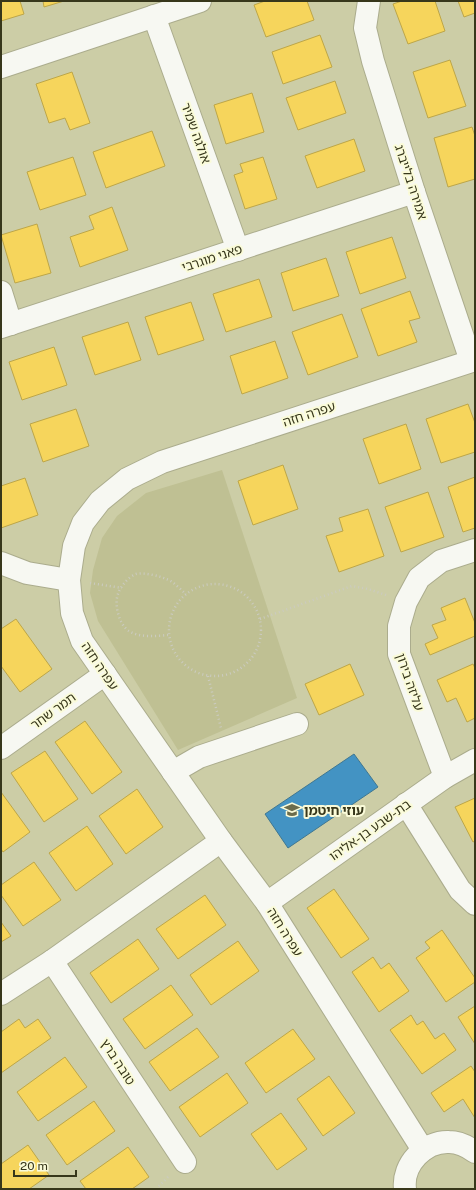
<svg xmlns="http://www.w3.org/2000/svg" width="476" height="1190" font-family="'Public Sans','Noto Sans Hebrew',sans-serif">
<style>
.green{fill:#bfc093}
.homes{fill:#f6d55c;stroke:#bda648}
.schools{fill:#4393c3;stroke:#3f7791}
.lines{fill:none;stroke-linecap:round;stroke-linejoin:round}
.minor-casing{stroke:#abac8d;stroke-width:24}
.path{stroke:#cbcbc0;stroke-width:2.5;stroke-dasharray:1 3;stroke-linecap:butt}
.minor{stroke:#f7f8f2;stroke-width:22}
.labels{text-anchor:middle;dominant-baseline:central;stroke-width:4;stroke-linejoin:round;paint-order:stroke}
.street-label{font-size:13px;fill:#37371b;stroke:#fafbd9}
.poi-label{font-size:13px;font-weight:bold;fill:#37371b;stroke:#fafbd9;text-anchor:start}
</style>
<rect width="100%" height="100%" fill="#cccda6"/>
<polygon class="green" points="222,470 297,698 178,750 98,621 90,593 93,570 102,538 117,516 146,493"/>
<g class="homes">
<polygon points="1,1 20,1 24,14 1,21"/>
<polygon points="43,1 64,1 44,7"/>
<polygon points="265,1 307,1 314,20 266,37 254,5"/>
<polygon points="402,1 435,1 445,31 408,44 393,4"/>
<polygon points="458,1 475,1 475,13 464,17"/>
<polygon points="320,35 332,67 283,84 272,52"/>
<polygon points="450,60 466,106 428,118 413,72"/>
<polygon points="72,72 90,123 70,130 65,118 49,123 36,84"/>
<polygon points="335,81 346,113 298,130 286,98"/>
<polygon points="252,93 264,132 226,144 214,105"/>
<polygon points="472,127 475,136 475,179 448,187 434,138"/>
<polygon points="152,131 165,166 106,188 93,152"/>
<polygon points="354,139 365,171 317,188 305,156"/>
<polygon points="73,157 86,195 40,210 27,172"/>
<polygon points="263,157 277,199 245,209 234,175 243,172 240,164"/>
<polygon points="112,207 128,250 80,267 70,237 94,229 89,216"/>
<polygon points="37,224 51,273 15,283 1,235"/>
<polygon points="392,237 406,278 360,294 346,252"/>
<polygon points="326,258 339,296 293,311 281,273"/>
<polygon points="259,279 272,317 226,332 213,294"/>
<polygon points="410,291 420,318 409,321 417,342 378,356 361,309"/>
<polygon points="191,302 204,340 158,355 145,317"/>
<polygon points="342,314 358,357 308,375 292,332"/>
<polygon points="128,322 141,360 95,375 82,337"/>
<polygon points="275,341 288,378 242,394 230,356"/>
<polygon points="54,347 67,385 22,400 9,362"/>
<polygon points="468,404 475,423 475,452 441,463 426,419"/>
<polygon points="76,409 89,446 43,462 30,424"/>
<polygon points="406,424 421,469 379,484 363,439"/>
<polygon points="283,465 298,509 253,525 238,481"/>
<polygon points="475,477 475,528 463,532 448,487"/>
<polygon points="25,478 38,515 1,528 1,486"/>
<polygon points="428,492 444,537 401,552 385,507"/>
<polygon points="368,509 384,556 339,572 326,536 343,531 339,518"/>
<polygon points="465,598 475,623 475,636 430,655 425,644 438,638 432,625 446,620 441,608"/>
<polygon points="16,619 52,669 20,692 1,666 1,629"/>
<polygon points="350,664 364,695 319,715 305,684"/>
<polygon points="473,664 475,668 475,718 467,722 456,698 447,702 437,680"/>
<polygon points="85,721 122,772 92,794 55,742"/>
<polygon points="45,751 78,799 44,822 11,773"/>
<polygon points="137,789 163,827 126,854 99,816"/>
<polygon points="1,792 30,832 3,852 1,849"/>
<polygon points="475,798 475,841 473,842 455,807"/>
<polygon points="87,826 113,864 76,891 49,853"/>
<polygon points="34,862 61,900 23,926 1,895 1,885"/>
<polygon points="334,889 369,939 341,958 307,908"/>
<polygon points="205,895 226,925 178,959 156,929"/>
<polygon points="1,922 11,936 1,942"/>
<polygon points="442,930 475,978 475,982 446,1002 416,958 430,948 425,942"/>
<polygon points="138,939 159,969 111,1003 90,973"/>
<polygon points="238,941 259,971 211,1005 190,975"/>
<polygon points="373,957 381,969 389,963 409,991 379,1012 352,972"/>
<polygon points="171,985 193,1015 145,1049 123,1019"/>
<polygon points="475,1006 475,1044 458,1017"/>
<polygon points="411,1015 417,1025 423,1021 435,1039 444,1033 456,1050 422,1074 390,1030"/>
<polygon points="19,1019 25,1028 38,1019 51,1038 1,1073 1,1032"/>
<polygon points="197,1028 219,1057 170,1091 149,1062"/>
<polygon points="293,1029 315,1059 266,1093 245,1063"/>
<polygon points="65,1057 87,1087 38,1121 17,1092"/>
<polygon points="471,1066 475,1072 475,1118 463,1099 444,1112 431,1093"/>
<polygon points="227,1073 248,1103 200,1137 179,1107"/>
<polygon points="329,1076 355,1113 323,1136 297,1099"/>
<polygon points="94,1101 115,1131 67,1165 46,1135"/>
<polygon points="281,1113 307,1149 277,1170 251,1134"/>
<polygon points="28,1145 49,1175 29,1189 1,1189 1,1164"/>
<polygon points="128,1147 149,1177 132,1189 86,1189 80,1181"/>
</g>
<polygon class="schools" points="354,754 378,787 288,848 265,814"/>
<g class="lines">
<g class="minor-casing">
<g id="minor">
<polyline points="369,1 365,28 373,61 414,192 471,361"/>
<polyline points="154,16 238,250"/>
<polyline points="1,67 200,1"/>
<polyline points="1,292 11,324"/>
<polyline points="1,327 414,192"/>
<polyline points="1,563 27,573 69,580"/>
<polyline points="1,748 105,674"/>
<polyline points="173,772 199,757 297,724"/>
<polyline points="445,777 399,654 399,626 406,602 419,578 441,561 475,550"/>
<polyline points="406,804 460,890 475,904"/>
<polyline points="267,903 445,777 475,760"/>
<polyline points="52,961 185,1162"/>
<polyline points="1,994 52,961 221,841"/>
<polyline points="423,1150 267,903 221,841 82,641 72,613 69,580 74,546 83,523 100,501 127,479 162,462 475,360"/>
<path d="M 405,1189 C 402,1164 425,1141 449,1142 C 458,1142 467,1146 475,1152"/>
</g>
</g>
<g class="path">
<polyline points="90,583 122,588"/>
<circle cx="215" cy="630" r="46"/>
<polyline points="260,619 352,586 368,589 386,595"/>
<path d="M 168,635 C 156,636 140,638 129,631 C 119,625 114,604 118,594 C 120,587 128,577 136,574 C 143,572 160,576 166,579 C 173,581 180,589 186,594"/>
<polyline points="208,676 221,728"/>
<polyline points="158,1189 157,1188 170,1175"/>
</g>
<use href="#minor" class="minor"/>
</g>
<defs>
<g id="school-bare" transform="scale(1.2)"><path d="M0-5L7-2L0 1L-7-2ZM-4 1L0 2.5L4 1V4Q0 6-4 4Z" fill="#6b6c4c" stroke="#fafbd9" stroke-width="2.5" paint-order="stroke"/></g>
</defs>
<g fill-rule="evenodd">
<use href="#school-bare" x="292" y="810"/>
</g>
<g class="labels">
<g class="street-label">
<text transform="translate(196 133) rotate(70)">אולגה שמיר</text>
<text transform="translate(411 182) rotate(72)">אמירה בלייברג</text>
<text transform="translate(212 258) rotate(-18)">פאני מוגרבי</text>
<text transform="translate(309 414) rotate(-18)">עפרה חזה</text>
<text transform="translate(100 666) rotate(56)">עפרה חזה</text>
<text transform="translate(410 682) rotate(71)">עליזה בירון</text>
<text transform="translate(53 711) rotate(-36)">תמר שחר</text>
<text transform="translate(370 830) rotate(-35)">בת-שבע בן-אליהו</text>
<text transform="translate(285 932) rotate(58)">עפרה חזה</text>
<text transform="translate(118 1062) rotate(57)">טובה ברץ</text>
</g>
<g class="poi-label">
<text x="304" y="810">עוזי חיטמן</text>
</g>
</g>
<rect width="476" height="1190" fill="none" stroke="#37371b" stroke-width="4"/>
<path d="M14 1170v6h62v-6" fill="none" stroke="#37371b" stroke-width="2"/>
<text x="20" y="1170" font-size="12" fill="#37371b" stroke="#fafbd9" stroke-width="3" paint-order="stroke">20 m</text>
</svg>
